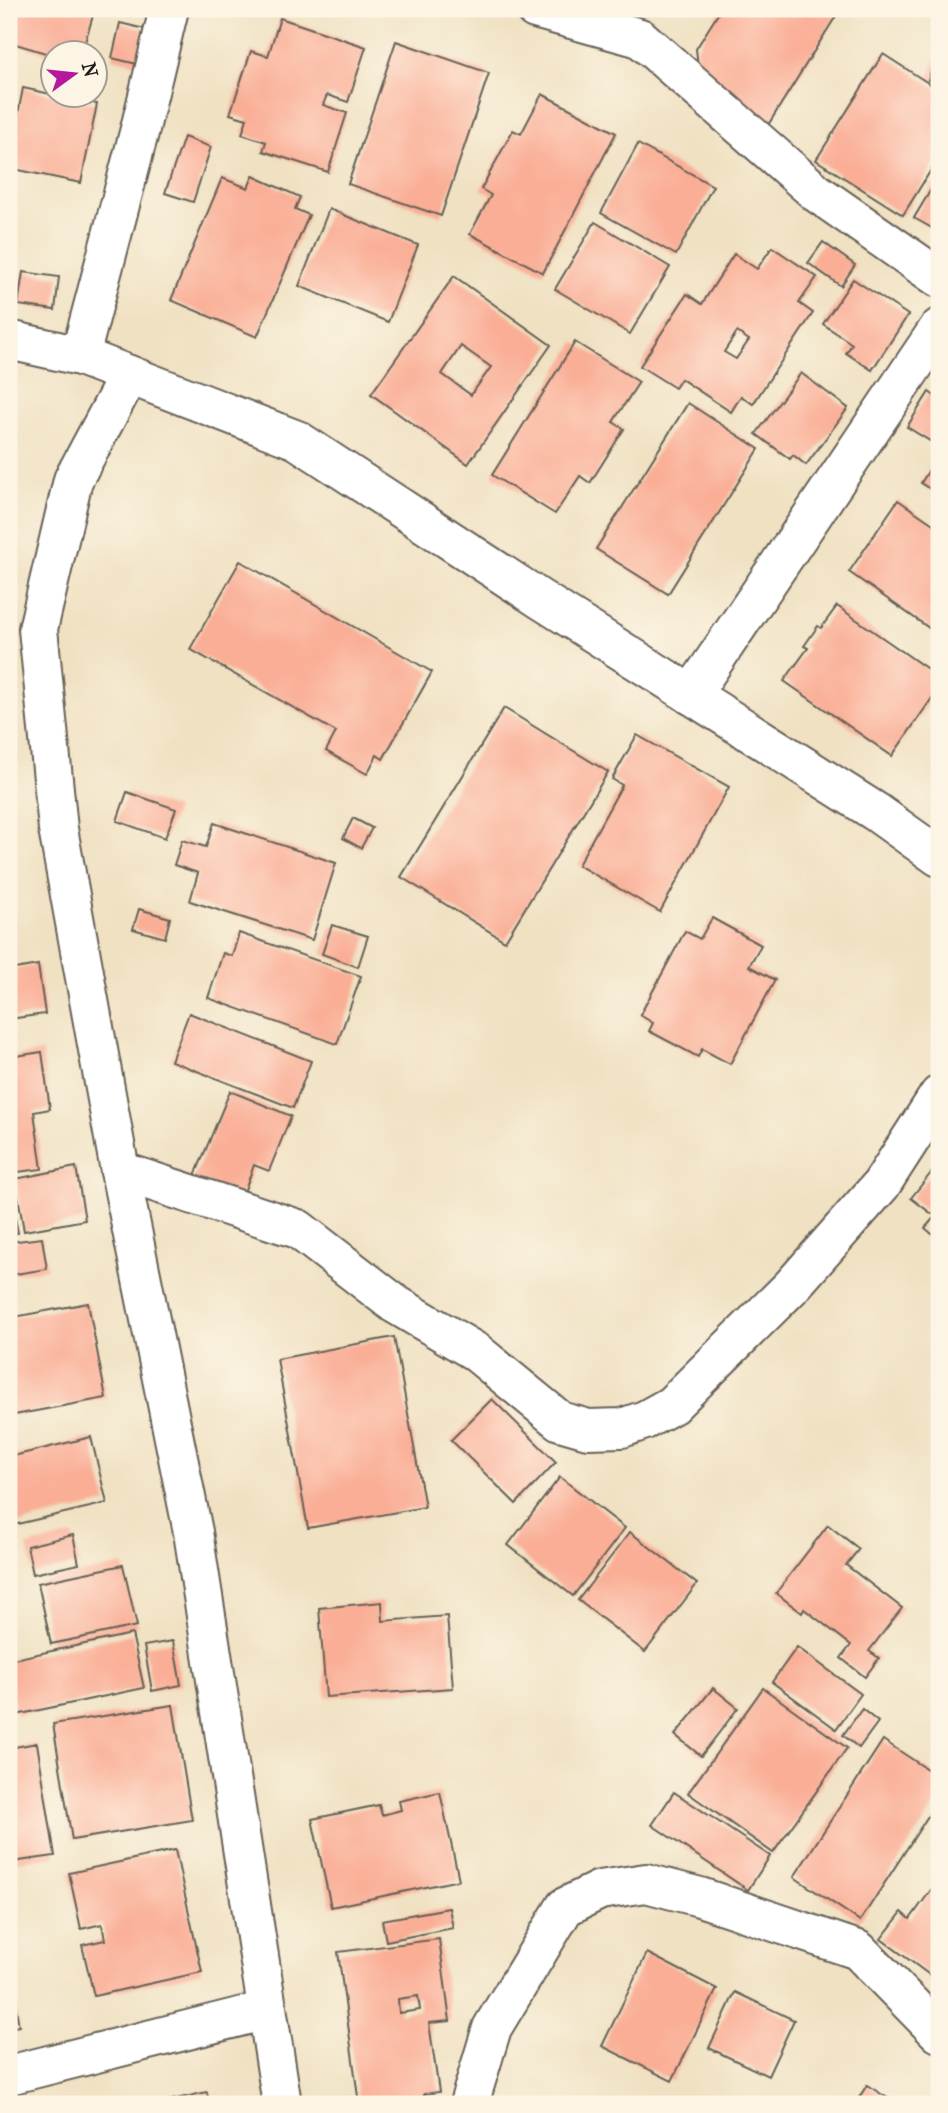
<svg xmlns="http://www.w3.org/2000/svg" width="948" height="2113" font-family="'IM FELL French Canon',serif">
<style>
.building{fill:#faae96;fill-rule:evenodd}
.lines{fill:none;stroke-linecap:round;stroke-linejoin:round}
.street-casing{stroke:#666156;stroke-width:42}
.street{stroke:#fff;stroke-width:38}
</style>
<rect width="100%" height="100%" fill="#fcf5e5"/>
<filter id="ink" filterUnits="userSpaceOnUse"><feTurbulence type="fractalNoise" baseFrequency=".0143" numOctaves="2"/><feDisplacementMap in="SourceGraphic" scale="14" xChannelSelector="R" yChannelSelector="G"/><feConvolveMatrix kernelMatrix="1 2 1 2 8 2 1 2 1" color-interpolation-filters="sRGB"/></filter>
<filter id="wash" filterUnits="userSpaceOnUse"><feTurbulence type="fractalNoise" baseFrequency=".00686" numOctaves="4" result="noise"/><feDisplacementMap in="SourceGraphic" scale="28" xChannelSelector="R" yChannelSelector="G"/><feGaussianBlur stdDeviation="1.57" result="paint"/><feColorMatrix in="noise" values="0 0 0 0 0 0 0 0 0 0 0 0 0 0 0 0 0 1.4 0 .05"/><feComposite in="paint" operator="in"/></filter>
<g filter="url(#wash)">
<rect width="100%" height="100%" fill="#f0e1c2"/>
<g id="blocks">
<g class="building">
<polygon points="9,9 95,9 82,52 52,52 52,55 9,42"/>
<polygon points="721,9 825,9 836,16 768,125 700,82 696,49"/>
<polygon points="280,18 366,47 348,102 327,95 323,105 347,113 328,172 263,151 266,142 242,134 247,119 230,114 251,51 268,56"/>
<polygon points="120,23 149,30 141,65 112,58"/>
<polygon points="396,41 489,73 441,216 348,184"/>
<polygon points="939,48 939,84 928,80"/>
<polygon points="883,54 939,90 939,157 903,215 816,160"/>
<polygon points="23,88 97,104 81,183 9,168 9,113 18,114"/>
<polygon points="542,94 616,133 543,273 470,234 491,195 481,189 513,130 521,134"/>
<polygon points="184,137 211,147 193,202 165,193"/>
<polygon points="638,144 713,186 676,255 601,213"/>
<polygon points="253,176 300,197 295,209 309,215 257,337 171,300 222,178 248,188"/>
<polygon points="939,176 939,232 914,218"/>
<polygon points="329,209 418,245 388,322 299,286"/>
<polygon points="595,222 670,267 630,334 555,289"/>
<polygon points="823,242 855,265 841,286 808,263"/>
<path d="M 772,247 L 817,277 L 799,303 L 813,313 L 753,404 L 741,396 L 731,412 L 681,379 L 675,388 L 640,366 L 687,294 L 702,304 L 734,254 L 757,269 ZM 737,332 L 749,340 L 736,359 L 724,352 Z"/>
<polygon points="23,272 59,277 55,310 18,305"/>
<path d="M 454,276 L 551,345 L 468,464 L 371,394 ZM 461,346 L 491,367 L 471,395 L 442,374 Z"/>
<polygon points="853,279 908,315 872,370 846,353 852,344 823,324"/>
<polygon points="575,342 639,382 613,422 624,429 590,483 580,476 555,514 492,475"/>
<polygon points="801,373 848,408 806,465 793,455 790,459 756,434"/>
<polygon points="929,392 939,399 939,426 930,441 907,427"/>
<polygon points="688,403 759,449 668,594 596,549"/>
<polygon points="939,454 939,495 921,483"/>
<polygon points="898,500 939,528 939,635 849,572"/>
<polygon points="240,561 432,672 383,759 377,755 367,774 326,751 336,732 190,649"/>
<polygon points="837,606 939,677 939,688 892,756 784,681 808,648 804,646 818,626 821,628"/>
<polygon points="504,708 608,772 505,941 401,877"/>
<polygon points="637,735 729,787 660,912 578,865 622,785 612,779"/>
<polygon points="127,792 176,809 165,838 117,821"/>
<polygon points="353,818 372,828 361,848 343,838"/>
<polygon points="214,823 336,863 312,940 190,901 198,873 174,865 182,840 206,847"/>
<polygon points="139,909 170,918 165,938 133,929"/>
<polygon points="712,918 761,945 749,966 775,980 730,1064 702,1049 698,1057 649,1031 653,1023 640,1015 685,931 700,939"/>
<polygon points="332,925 368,936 358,967 322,954"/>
<polygon points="239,933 361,976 337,1044 208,998 223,953 232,956"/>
<polygon points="38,965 45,1014 9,1019 9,970"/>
<polygon points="189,1013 311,1061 293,1108 171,1061"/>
<polygon points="42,1052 50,1109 34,1112 42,1169 9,1173 9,1057"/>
<polygon points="230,1091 291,1116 269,1171 254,1165 242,1198 194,1178"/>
<polygon points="939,1163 939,1205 932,1214 911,1198"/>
<polygon points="76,1167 85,1220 24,1231 15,1179"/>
<polygon points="9,1188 18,1233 9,1234"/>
<polygon points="939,1212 939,1240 925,1228"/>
<polygon points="42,1238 47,1269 9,1275 9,1242"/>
<polygon points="88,1303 106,1398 9,1416 9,1318"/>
<polygon points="394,1337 425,1507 308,1528 277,1359"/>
<polygon points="492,1399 556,1462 516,1504 451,1440"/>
<polygon points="91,1437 107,1503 9,1526 9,1457"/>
<polygon points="560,1477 625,1528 573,1596 508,1545"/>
<polygon points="828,1525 859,1549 846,1565 902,1608 869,1651 879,1658 865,1677 841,1658 851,1645 804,1609 802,1613 776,1593"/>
<polygon points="630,1532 697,1584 645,1652 578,1600"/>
<polygon points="73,1535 79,1564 33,1574 27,1546"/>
<polygon points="123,1565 137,1626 51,1644 38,1583"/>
<polygon points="382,1602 383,1621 447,1616 453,1688 326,1697 319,1608"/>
<polygon points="132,1634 144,1688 16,1715 9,1680 9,1660"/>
<polygon points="173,1641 181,1685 152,1691 144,1646"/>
<polygon points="797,1647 861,1694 836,1729 772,1682"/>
<polygon points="713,1688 738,1708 701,1756 675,1735"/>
<polygon points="763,1688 847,1748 773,1853 688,1793"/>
<polygon points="173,1705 192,1820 72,1840 53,1724"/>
<polygon points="862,1709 878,1722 859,1748 843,1735"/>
<polygon points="883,1740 939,1777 939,1799 860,1921 794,1877"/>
<polygon points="37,1743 55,1856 11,1862 9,1846 9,1748"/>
<polygon points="440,1792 459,1880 331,1907 312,1819 379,1805 382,1815 401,1810 399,1801"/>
<polygon points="674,1792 770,1856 748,1890 652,1825"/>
<polygon points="175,1850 202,1972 94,1996 82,1945 105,1940 102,1924 81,1929 69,1873"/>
<polygon points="939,1879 939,1982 881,1939 902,1912 910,1919"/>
<polygon points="449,1908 453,1928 386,1941 382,1920"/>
<path d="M 439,1939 L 450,2021 L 429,2023 L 439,2092 L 424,2094 L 425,2104 L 359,2104 L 338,1952 ZM 418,1996 L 420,2010 L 399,2013 L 398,1999 Z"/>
<polygon points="647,1953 717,1989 672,2081 602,2046"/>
<polygon points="9,1969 19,2026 9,2028"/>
<polygon points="735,1992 794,2020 768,2076 709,2048"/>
<polygon points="867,2085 897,2104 855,2104"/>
<polygon points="207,2092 209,2104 159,2104 158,2103"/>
</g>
</g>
</g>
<g filter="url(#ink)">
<use href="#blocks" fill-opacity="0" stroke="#666156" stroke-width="2"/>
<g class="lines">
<g class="street-casing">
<g id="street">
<polyline points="535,9 640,38 817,193 939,278"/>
<polyline points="9,340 80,356 297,440 540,599 876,812 939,857"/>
<polyline points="80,356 140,129 169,9"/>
<polyline points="129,375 73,480 38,629 58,829 120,1171 193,1532 282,2104"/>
<polyline points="691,695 939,328"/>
<polyline points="120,1171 298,1229 395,1304 476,1352 560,1421 588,1429 622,1428 645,1420 672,1405 791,1287 881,1185 939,1095"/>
<polyline points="9,2075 267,2010"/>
<polyline points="469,2104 492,2028 565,1907 600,1890 646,1883 700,1897 858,1950 939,2033"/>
</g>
</g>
<use href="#street" class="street"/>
</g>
</g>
<rect width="948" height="2113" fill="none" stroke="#fcf5e5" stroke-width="35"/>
<g transform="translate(74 74) rotate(75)"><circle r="33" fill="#fcf5e5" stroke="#a29e95" stroke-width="2"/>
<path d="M0-5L12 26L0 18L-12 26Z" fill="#b5179e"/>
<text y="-10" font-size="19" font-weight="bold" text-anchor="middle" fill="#1c1c1c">N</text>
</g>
</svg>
